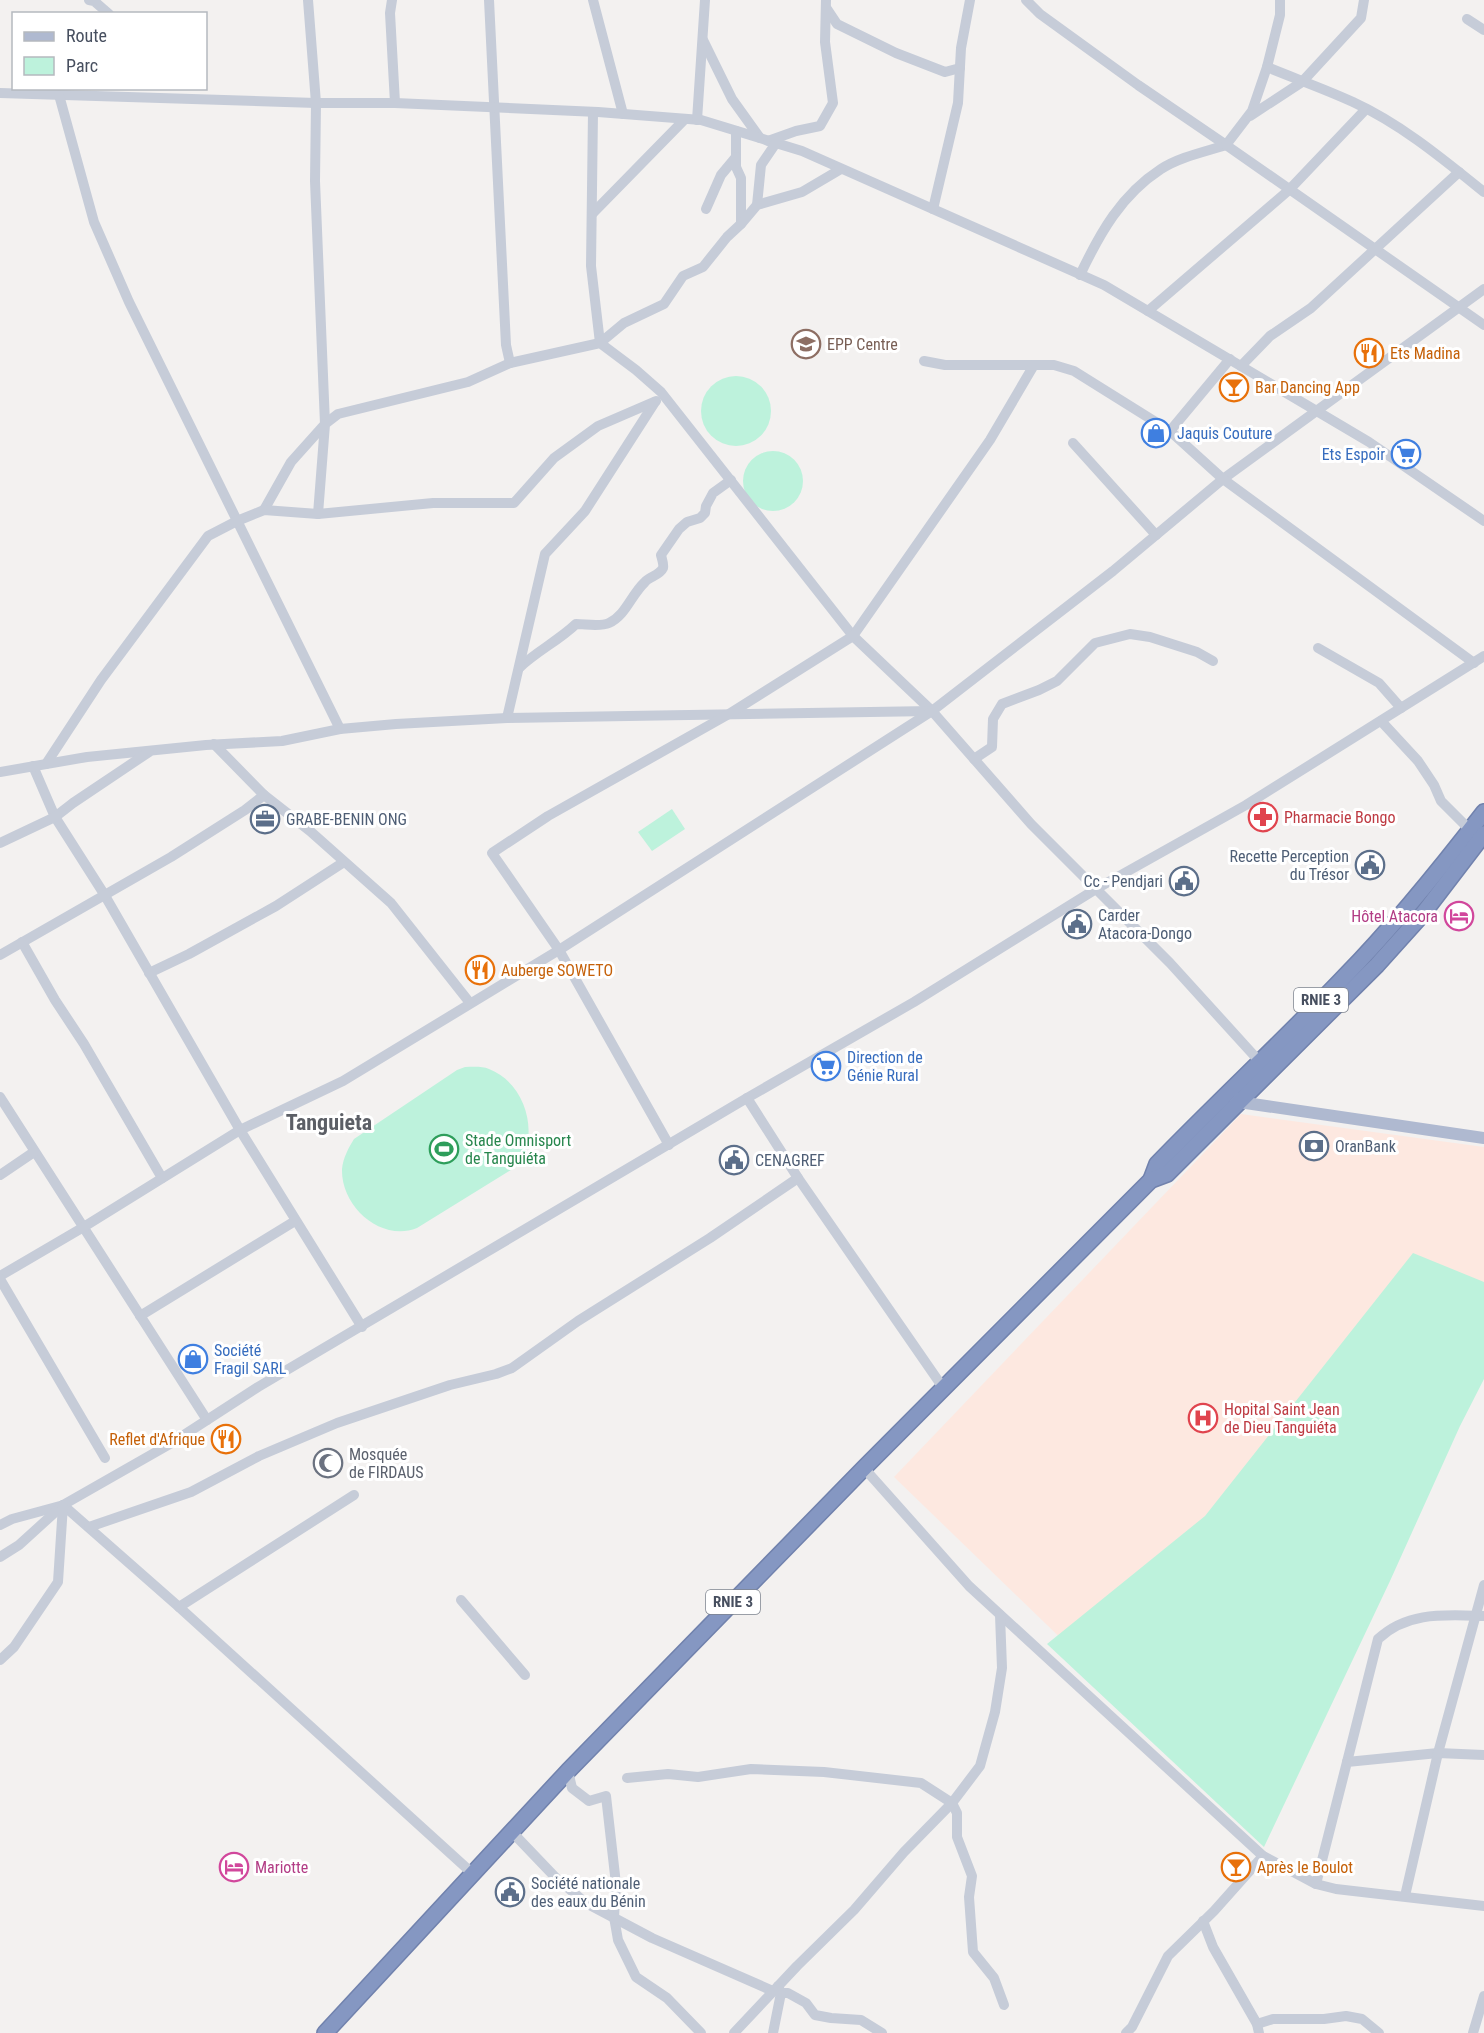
<svg xmlns="http://www.w3.org/2000/svg" width="1484" height="2033" font-family="'Roboto Condensed',sans-serif">
<style>
.medical{fill:#fde8e0}
.green{fill:#bdf2dc}
.lines{fill:none;stroke-linecap:round;stroke-linejoin:round}
.highway-casing{stroke:#7182ad;stroke-width:18}
.minor{stroke:#c6ccd8;stroke-width:10}
.major{stroke:#afb9d0;stroke-width:12}
.highway{stroke:#8597c2;stroke-width:15}
.labels{text-anchor:middle;dominant-baseline:central;stroke-width:6;stroke-linejoin:round;paint-order:stroke}
.shield{fill:#fff;stroke:#7e848f;stroke-width:1.5}
.shield-label{font-size:15px;font-weight:bold;fill:#474f5f}
.education-label{font-size:16px;fill:#785e54;stroke:#fff;text-anchor:start}
.food-label{font-size:16px;fill:#c56008;stroke:#fff;text-anchor:start}
.shop-label{font-size:16px;fill:#366cbe;stroke:#fff;text-anchor:start}
.health-label{font-size:16px;fill:#be3a42;stroke:#fff;text-anchor:start}
.service-label{font-size:16px;fill:#4e5e75;stroke:#fff;text-anchor:start}
.hotel-label{font-size:16px;fill:#b23c85;stroke:#fff;text-anchor:end}
.leisure-label{font-size:16px;fill:#27864d;stroke:#fff;text-anchor:start}
.worship-label{font-size:16px;fill:#5b616d;stroke:#fff;text-anchor:start}
.district-label{font-size:22px;font-weight:bold;fill:#5c5f66;stroke:#fff}
</style>
<rect width="100%" height="100%" fill="#f3f1f0"/>
<polygon class="medical" points="1241,1114 1484,1147 1484,1359 1261,1832 894,1477"/>
<g class="green">
<circle cx="736" cy="411" r="35"/>
<circle cx="773" cy="481" r="30"/>
<polygon points="672,809 685,829 652,851 638,832"/>
<path d="M 465,1067 C 473,1067 482,1066 489,1069 C 525,1083 540,1132 519,1165 L 417,1228 C 381,1242 341,1207 342,1169 C 343,1158 349,1147 354,1139 L 457,1070 Z"/>
<polygon points="1413,1253 1484,1282 1484,1379 1460,1426 1390,1581 1264,1847 1047,1644 1205,1516"/>
</g>
<g class="lines">
<g class="highway-casing">
<g id="highway">
<path d="M 1151,1180 L 1157,1164 C 1219,1100 1284,1040 1345,976 C 1395,925 1440,869 1484,812"/>
<polyline points="325,2033 568,1771 864,1468 1151,1180 1167,1174 1377,965 1422,915 1484,834"/>
</g>
</g>
<g class="minor">
<polyline points="89,0 94,1 109,14"/>
<polyline points="392,0 390,13 395,103"/>
<polyline points="489,0 506,345 510,363"/>
<polyline points="593,0 623,114"/>
<path d="M 1026,0 L 1040,14 L 1138,85 L 1226,145 C 1204,152 1180,157 1161,169 C 1121,195 1100,233 1080,275"/>
<polyline points="1280,0 1280,15 1267,67 1252,111 1226,145 1484,325"/>
<polyline points="827,9 837,24 896,53 945,72 960,68"/>
<polyline points="1467,19 1484,30"/>
<polyline points="703,40 732,99 760,138"/>
<path d="M 1267,67 C 1296,79 1325,89 1353,102 C 1401,124 1443,159 1484,192"/>
<polyline points="0,93 316,103 395,103 598,112 701,120 802,151 1104,285 1369,442 1484,521"/>
<polyline points="59,95 94,222 129,302 340,729"/>
<polyline points="593,112 591,266 600,343"/>
<polyline points="1250,116 1302,82 1361,18 1364,0"/>
<polyline points="697,120 705,0"/>
<polyline points="736,131 736,167 741,178 741,224"/>
<polyline points="768,141 796,131 820,126 833,103 825,42 826,0"/>
<polyline points="757,205 761,165 776,143"/>
<polyline points="706,209 721,175 736,157"/>
<polyline points="933,209 958,103 961,48 970,0"/>
<polyline points="592,214 685,119"/>
<polyline points="1148,311 1289,190 1366,109"/>
<polyline points="600,343 624,323 664,304 683,276 703,267 727,237 741,224 757,205 802,192 841,169"/>
<polyline points="924,361 945,365 1034,365"/>
<polyline points="1241,366 1270,336 1311,308 1459,172"/>
<polyline points="1170,431 1230,359"/>
<polyline points="1073,443 1156,535"/>
<polyline points="264,510 291,462 325,424 315,181 316,103 308,0"/>
<polyline points="318,514 325,424 338,414 468,382 510,363 600,343 636,370 661,392 853,636 932,711"/>
<polyline points="1318,648 1379,683 1401,708"/>
<path d="M 519,668 C 537,651 558,641 576,624 C 586,624 600,627 609,623 C 626,615 631,595 645,582 C 649,577 660,575 663,568 C 664,565 662,559 661,555 L 679,529 L 687,522 L 700,518 L 705,513 L 706,506 L 713,493 L 731,480"/>
<polyline points="507,718 545,554 585,511 655,402"/>
<polyline points="1381,721 1418,761 1434,785 1441,801 1470,830"/>
<polyline points="214,744 264,795 310,831 391,903 470,1003"/>
<polyline points="974,759 992,747 993,719 1002,704 1039,690 1057,681 1095,643 1130,634 1150,637 1197,652 1213,661"/>
<polyline points="46,764 101,680 208,536 237,521 264,510 318,514 433,503 514,503 554,458 598,426 656,401"/>
<polyline points="33,766 55,817 104,894 240,1130 362,1327"/>
<polyline points="0,772 87,757 206,745 282,741 340,729 396,724 507,718 932,711"/>
<polyline points="0,843 55,817 73,803 149,752"/>
<polyline points="22,942 55,1000 84,1044 162,1178"/>
<polyline points="0,955 171,857 245,810 264,795"/>
<polyline points="149,973 189,954 276,906 344,862"/>
<polyline points="1259,1061 1170,963 1031,824 932,711 1113,571 1223,479 1484,289"/>
<polyline points="0,1097 207,1420"/>
<polyline points="747,1098 798,1178 944,1389"/>
<polyline points="669,1145 559,950 492,853 548,816 729,714 853,636 990,440 1034,365 1054,365 1074,371 1170,431 1223,479 1474,663"/>
<polyline points="0,1175 34,1152"/>
<polyline points="0,1276 82,1228 240,1130 343,1081 559,950 932,711"/>
<polyline points="0,1279 105,1458"/>
<polyline points="140,1316 295,1221"/>
<polyline points="864,1468 969,1586 1263,1856 1316,1884 1336,1889 1484,1906"/>
<polyline points="63,1505 179,1607 472,1873"/>
<polyline points="0,1525 12,1519 60,1506"/>
<polyline points="89,1527 191,1492 259,1456 337,1423 450,1385 496,1374 512,1368 578,1321 710,1238 798,1178"/>
<polyline points="0,1557 19,1545 63,1505 170,1444 258,1387 747,1098 914,1002 1096,889 1246,805 1484,656"/>
<polyline points="461,1600 525,1675"/>
<polyline points="179,1607 354,1495"/>
<polyline points="0,1660 14,1647 58,1582 63,1505"/>
<path d="M 1347,1762 L 1378,1639 C 1408,1611 1445,1615 1484,1616"/>
<polyline points="568,1771 572,1788 589,1801 606,1796 616,1884 614,1917 618,1940 636,1977 667,1998 701,2033"/>
<polyline points="627,1778 668,1774 698,1777 751,1769 824,1772 921,1783 952,1803 957,1813 957,1837 972,1876 969,1897 973,1952 994,1978 1004,2005"/>
<polyline points="512,1832 556,1878 586,1903 652,1938 773,1991"/>
<polyline points="1316,1884 1347,1762 1438,1753 1484,1755"/>
<polyline points="1405,1896 1438,1753 1484,1585"/>
<polyline points="1203,1921 1213,1947 1257,2024 1259,2033"/>
<polyline points="781,1993 788,1993 806,2003 815,2015 831,2018 861,2020 882,2033"/>
<polyline points="1257,2024 1273,2019 1324,2019 1346,2016 1362,2019 1379,2033"/>
<polyline points="734,2033 797,1966 854,1910 904,1852 952,1803 980,1766 995,1712 1002,1668 1000,1615"/>
<polyline points="773,2033 781,1993 778,1986"/>
<polyline points="1126,2033 1132,2027 1168,1956 1214,1911 1263,1856"/>
<polyline points="1473,2033 1484,1996"/>
</g>
<polyline class="major" points="1235,1098 1239,1102 1484,1138"/>
<use href="#highway" class="highway"/>
</g>
<defs>
<g id="school-ring" transform="scale(1.5)"><circle r="9.5" fill="#fff" stroke="#8d6e63" stroke-width="1.5"/><path d="M0-5L7-2L0 1L-7-2ZM-4 1L0 2.5L4 1V4Q0 6-4 4Z" fill="#8d6e63"/></g>
<g id="restaurant-ring" transform="scale(1.5)"><circle r="9.5" fill="#fff" stroke="#e8710a" stroke-width="1.5"/><path d="M-5-6h1v4h1v-4h1v4h1v-4h1v5L-1.5 .5V6h-2V.5L-5-1ZM5-6V6H3V1.5H1.5Q1.5-4 5-6Z" fill="#e8710a"/></g>
<g id="bar-ring" transform="scale(1.5)"><circle r="9.5" fill="#fff" stroke="#e8710a" stroke-width="1.5"/><path d="M-6-5H6L.8 .8V4.5H3.5V6h-7V4.5H-.8V.8Z" fill="#e8710a"/></g>
<g id="shop-ring" transform="scale(1.5)"><circle r="9.5" fill="#fff" stroke="#3f7fe0" stroke-width="1.5"/><path d="M-5-2.5h2.3a2.7 3.5 0 0 1 5.4 0H5L5.5 6h-11ZM-1.5-2.5h3a1.5 2.3 0 0 0-3 0Z" fill="#3f7fe0"/></g>
<g id="supermarket-ring" transform="scale(1.5)"><circle r="9.5" fill="#fff" stroke="#3f7fe0" stroke-width="1.5"/><path d="M-6-5.5h2.5l.6 2H6L4.5 2H-2.5L-4.4-4H-6ZM-1.5 3.2a1.3 1.3 0 1 0 .1 0ZM3 3.2a1.3 1.3 0 1 0 .1 0Z" fill="#3f7fe0"/></g>
<g id="pharmacy-ring" transform="scale(1.5)"><circle r="9.5" fill="#fff" stroke="#e0444e" stroke-width="1.5"/><path d="M-2-6h4v4h4v4h-4v4h-4v-4h-4v-4h4Z" fill="#e0444e"/></g>
<g id="office-ring" transform="scale(1.5)"><circle r="9.5" fill="#fff" stroke="#5c6f8a" stroke-width="1.5"/><path d="M-6-3h4V-5.5h4V-3h4V5H-6ZM-1-4.5V-3h2v-1.5ZM-6 0V1H6V0Z" fill="#5c6f8a"/></g>
<g id="civic-ring" transform="scale(1.5)"><circle r="9.5" fill="#fff" stroke="#5c6f8a" stroke-width="1.5"/><path d="M-.6-6.5H3V-4.5H.6V-3L4-1V1h2V6H-6V1h2V-1L-.6-3ZM-1.2 2.5V6h2.4V2.5Z" fill="#5c6f8a"/></g>
<g id="hotel-ring" transform="scale(1.5)"><circle r="9.5" fill="#fff" stroke="#d1479c" stroke-width="1.5"/><path d="M-6-4.5h1.5V1H6V5H4.5V3h-9V5H-6ZM-4 0a1.8 1.8 0 1 1 3.6 0ZM.5 0V-2.5h3Q6-2.5 6 0Z" fill="#d1479c"/></g>
<g id="bank-ring" transform="scale(1.5)"><circle r="9.5" fill="#fff" stroke="#5c6f8a" stroke-width="1.5"/><path d="M-6-4H6V4H-6ZM0-2.3a2.3 2.3 0 1 0 0 4.6a2.3 2.3 0 1 0 0-4.6Z" fill="#5c6f8a"/></g>
<g id="stadium-ring" transform="scale(1.5)"><circle r="9.5" fill="#fff" stroke="#2e9e5b" stroke-width="1.5"/><path d="M0-5a6.5 5 0 1 0 0 10a6.5 5 0 1 0 0-10ZM-3.5-1.8h7v3.6h-7Z" fill="#2e9e5b"/></g>
<g id="hospital-ring" transform="scale(1.5)"><circle r="9.5" fill="#fff" stroke="#e0444e" stroke-width="1.5"/><path d="M-5-5h3v3.5h4V-5h3V5h-3V1.5h-4V5h-3Z" fill="#e0444e"/></g>
<g id="mosque-ring" transform="scale(1.5)"><circle r="9.5" fill="#fff" stroke="#6b7280" stroke-width="1.5"/><path d="M3.5-4.9A6 6 0 1 0 3.5 4.9A5 5 0 1 1 3.5-4.9Z" fill="#6b7280"/></g>
</defs>
<g fill-rule="evenodd">
<use href="#school-ring" x="806" y="344"/>
<use href="#restaurant-ring" x="1369" y="353"/>
<use href="#bar-ring" x="1234" y="387"/>
<use href="#shop-ring" x="1156" y="433"/>
<use href="#supermarket-ring" x="1406" y="454"/>
<use href="#pharmacy-ring" x="1263" y="817"/>
<use href="#office-ring" x="265" y="819"/>
<use href="#civic-ring" x="1370" y="865"/>
<use href="#civic-ring" x="1184" y="881"/>
<use href="#hotel-ring" x="1459" y="916"/>
<use href="#civic-ring" x="1077" y="924"/>
<use href="#restaurant-ring" x="480" y="970"/>
<use href="#supermarket-ring" x="826" y="1066"/>
<use href="#bank-ring" x="1314" y="1146"/>
<use href="#stadium-ring" x="444" y="1149"/>
<use href="#civic-ring" x="734" y="1160"/>
<use href="#shop-ring" x="193" y="1359"/>
<use href="#hospital-ring" x="1203" y="1418"/>
<use href="#restaurant-ring" x="226" y="1439"/>
<use href="#mosque-ring" x="328" y="1463"/>
<use href="#hotel-ring" x="234" y="1867"/>
<use href="#bar-ring" x="1236" y="1867"/>
<use href="#civic-ring" x="510" y="1892"/>
</g>
<g class="labels">
<g class="shield">
<rect x="1294" y="988" width="54" height="24" rx="4.5"/>
<rect x="706" y="1590" width="54" height="24" rx="4.5"/>
</g>
<g class="shield-label">
<text x="1321" y="1000">RNIE 3</text>
<text x="733" y="1602">RNIE 3</text>
</g>
<g class="education-label">
<text x="827" y="344">EPP Centre</text>
</g>
<g class="food-label">
<text x="1390" y="353">Ets Madina</text>
<text x="1255" y="387">Bar Dancing App</text>
<text x="501" y="970">Auberge SOWETO</text>
<text x="205" y="1439" text-anchor="end">Reflet d'Afrique</text>
<text x="1257" y="1867">Après le Boulot</text>
</g>
<g class="shop-label">
<text x="1177" y="433">Jaquis Couture</text>
<text x="1385" y="454" text-anchor="end">Ets Espoir</text>
<text x="847" y="1057">Direction de<tspan x="847" dy="18">Génie Rural</tspan></text>
<text x="214" y="1350">Société<tspan x="214" dy="18">Fragil SARL</tspan></text>
</g>
<g class="health-label">
<text x="1284" y="817">Pharmacie Bongo</text>
<text x="1224" y="1409">Hopital Saint Jean<tspan x="1224" dy="18">de Dieu Tanguiéta</tspan></text>
</g>
<g class="service-label">
<text x="286" y="819">GRABE-BENIN ONG</text>
<text x="1349" y="856" text-anchor="end">Recette Perception<tspan x="1349" dy="18">du Trésor</tspan></text>
<text x="1163" y="881" text-anchor="end">Cc - Pendjari</text>
<text x="1098" y="915">Carder<tspan x="1098" dy="18">Atacora-Dongo</tspan></text>
<text x="1335" y="1146">OranBank</text>
<text x="755" y="1160">CENAGREF</text>
<text x="531" y="1883">Société nationale<tspan x="531" dy="18">des eaux du Bénin</tspan></text>
</g>
<g class="hotel-label">
<text x="1438" y="916">Hôtel Atacora</text>
<text x="255" y="1867" text-anchor="start">Mariotte</text>
</g>
<g class="leisure-label">
<text x="465" y="1140">Stade Omnisport<tspan x="465" dy="18">de Tanguiéta</tspan></text>
</g>
<g class="worship-label">
<text x="349" y="1454">Mosquée<tspan x="349" dy="18">de FIRDAUS</tspan></text>
</g>
<g class="district-label">
<text x="329" y="1122">Tanguieta</text>
</g>
</g>
<rect x="12" y="12" width="195" height="78" fill="#ffffff" stroke="#b5b9bf" stroke-width="1.5"/>
<rect x="24" y="32" width="30" height="9" fill="#afb9d0" stroke="#b5b9bf" stroke-width="1.5"/>
<text x="66" y="42" font-size="18" fill="#474f5f">Route</text>
<rect x="24" y="57" width="30" height="18" fill="#bdf2dc" stroke="#b5b9bf" stroke-width="1.5"/>
<text x="66" y="72" font-size="18" fill="#474f5f">Parc</text>
</svg>
